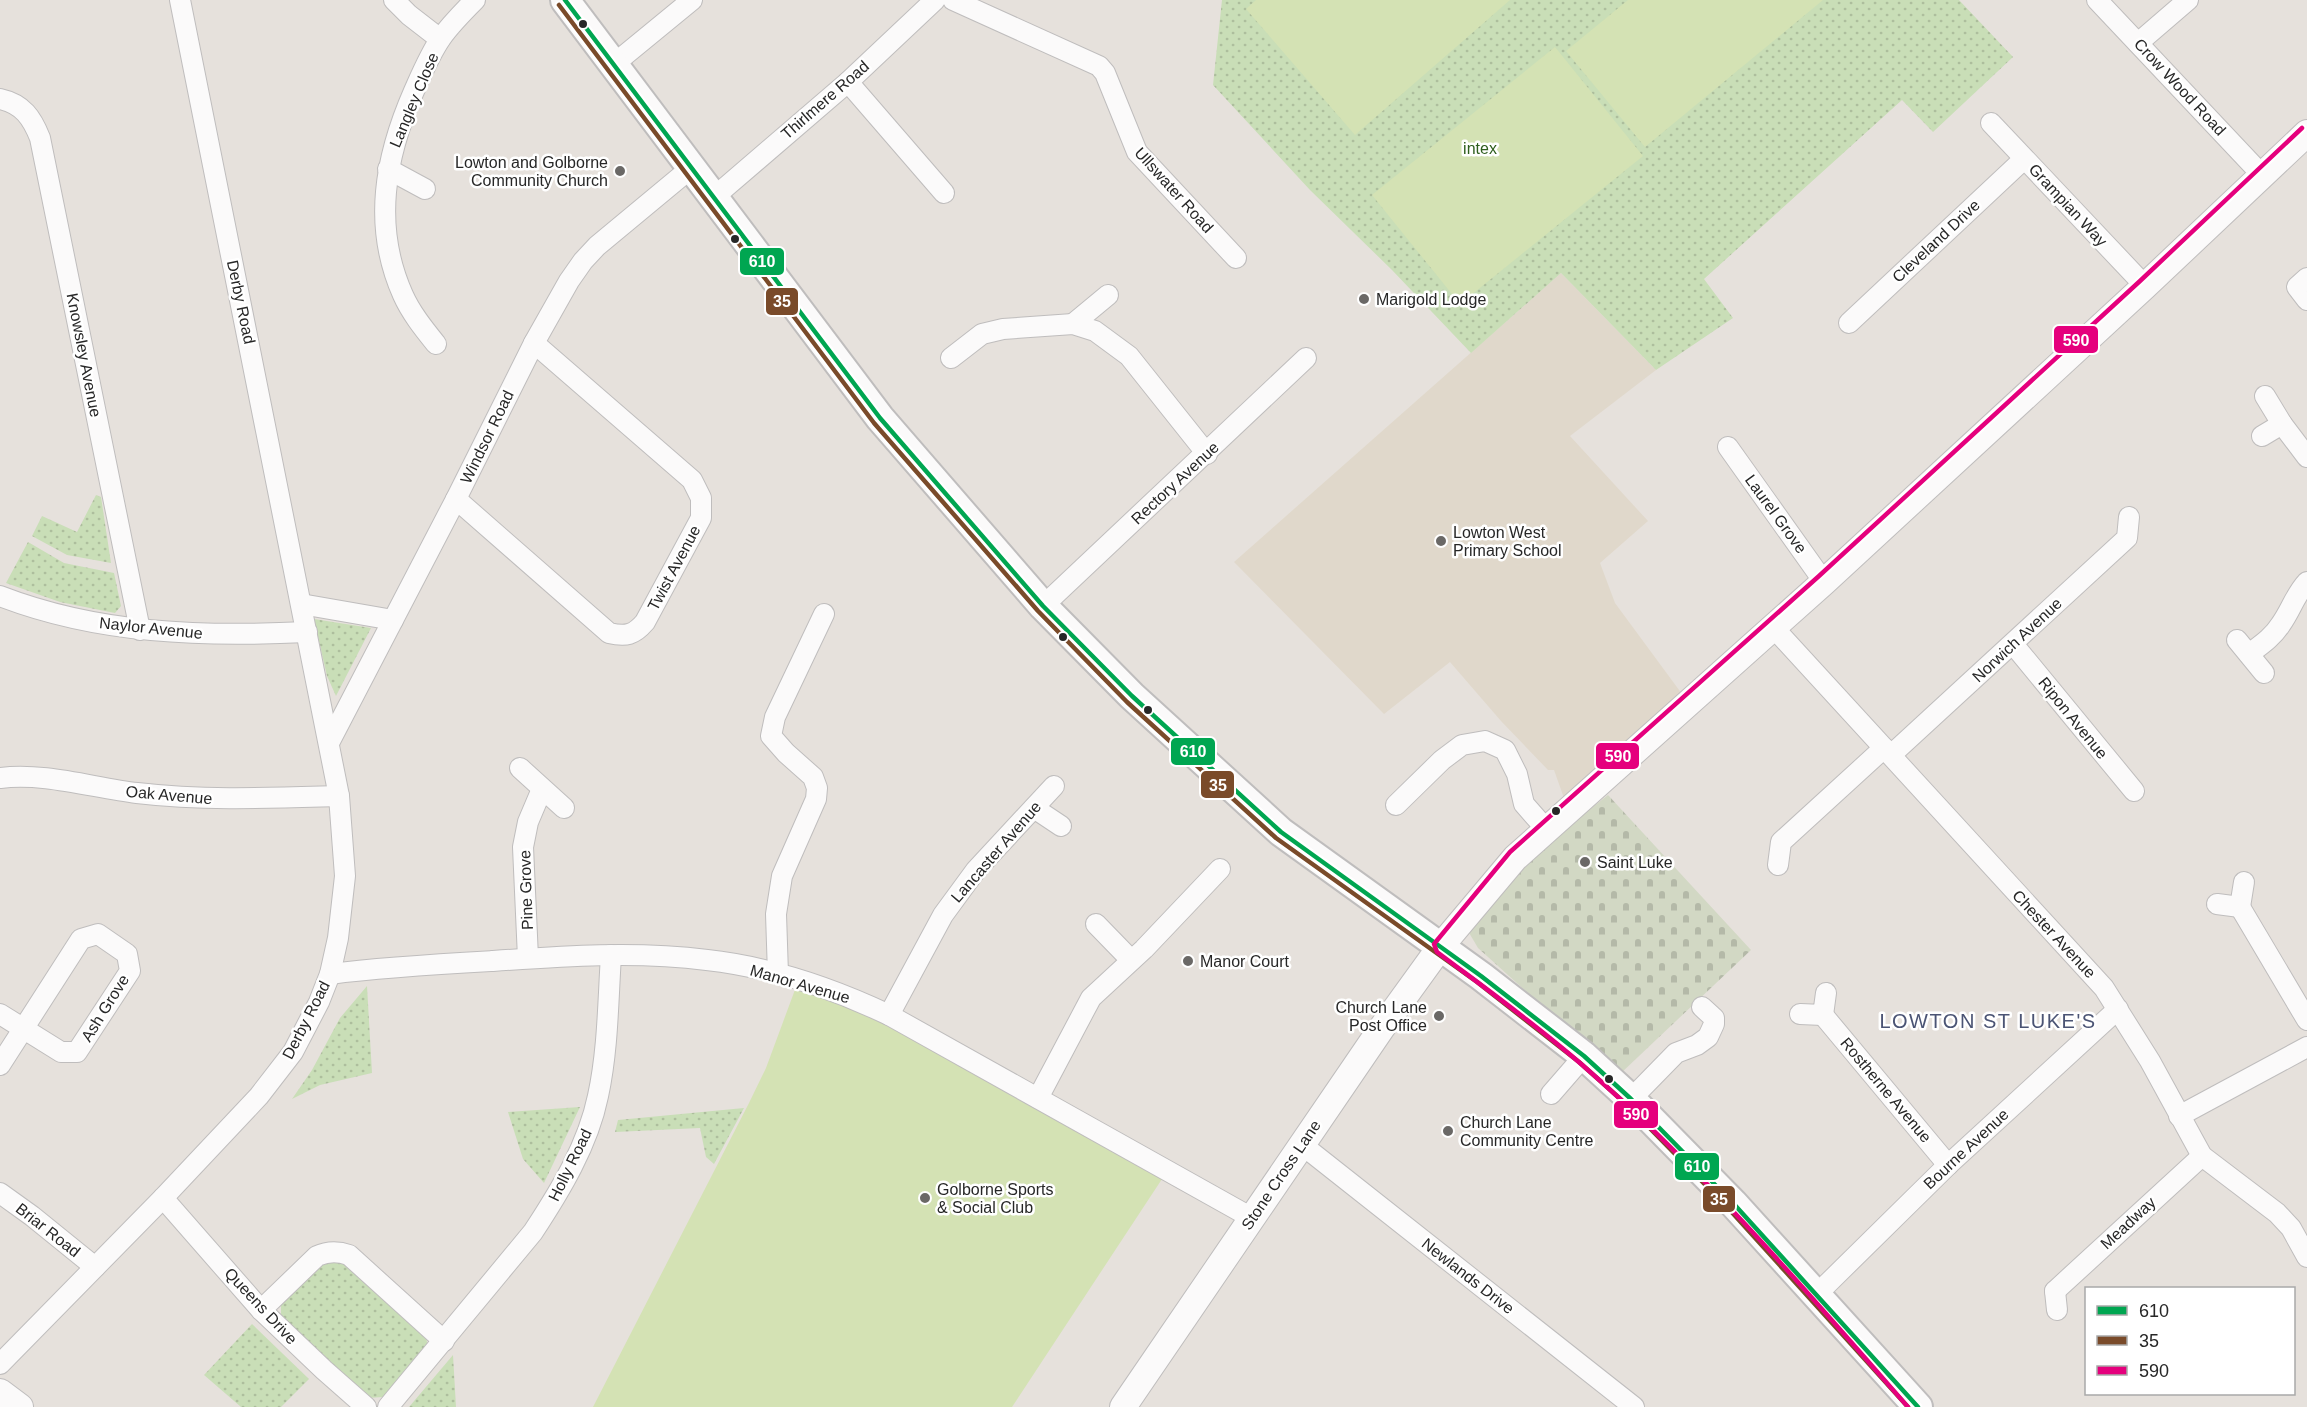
<svg xmlns="http://www.w3.org/2000/svg" width="2307" height="1407" font-family="Helvetica,sans-serif">
<style>
.education{fill:#e0d8cb}
.grass{fill:url(#grass-dots)}
.cemetery{fill:url(#cemetery-stones)}
.pitch{fill:#d4e2b4}
.lines{fill:none;stroke-linecap:round;stroke-linejoin:round}
.minor-casing{stroke:#bfbdbd;stroke-width:22}
.tertiary-casing{stroke:#bfbdbd;stroke-width:28}
.secondary-casing{stroke:#bfbdbd;stroke-width:32}
.minor{stroke:#fbfafa;stroke-width:20}
.tertiary{stroke:#fbfafa;stroke-width:26}
.secondary{stroke:#fbfafa;stroke-width:28}
.bus-1-casing{stroke:#fff;stroke-width:9}
.bus-2-casing{stroke:#fff;stroke-width:9}
.bus-3-casing{stroke:#fff;stroke-width:9}
.bus-1{stroke:#00a651;stroke-width:4.5}
.bus-2{stroke:#7a4b2a;stroke-width:4.5}
.bus-3{stroke:#e5007d;stroke-width:4.5}
.bus-dot{fill:#272727;stroke:#fff;stroke-width:2}
.poi-dot{fill:#6a6866;stroke:#fff;stroke-width:2}
.labels{text-anchor:middle;dominant-baseline:central;stroke-width:5;stroke-linejoin:round;paint-order:stroke}
.street-label{font-size:16px;fill:#272727;stroke:#fff}
.park-label{font-size:16px;fill:#2d5d1d;stroke:#fff}
.poi-label{font-size:16px;fill:#272727;stroke:#fff;text-anchor:start}
.quarter-label{font-size:20px;letter-spacing:1.5px;fill:#4b5474;stroke:#fff}
.line-badge{stroke:#fff;stroke-width:2}
.badge-label{font-size:16px;text-anchor:middle;font-weight:bold;fill:#fff}
</style>
<defs>
<pattern id="grass-dots" width="8" height="8" patternUnits="userSpaceOnUse" patternTransform="scale(1.5)"><rect width="8" height="8" fill="#c9deb7"/><path d="M2 2h.1M6 6h.1" fill="none" stroke="#adbe9d" stroke-width="1.8" stroke-linecap="round"/></pattern>
<pattern id="cemetery-stones" width="16" height="16" patternUnits="userSpaceOnUse" patternTransform="scale(1.5)"><rect width="16" height="16" fill="#d2d8c4"/><path d="M2 7V4a2 2 0 0 1 4 0v3zM10 15v-3a2 2 0 0 1 4 0v3z" fill="#b4b9a8"/></pattern>
</defs>
<rect width="100%" height="100%" fill="#e6e1dc"/>
<polygon class="education" points="1561,273 1656,370 1570,436 1648,521 1600,563 1615,603 1682,694 1564,798 1554,770 1548,770 1501,721 1450,662 1384,714 1234,562"/>
<g class="grass">
<polygon points="1222,0 1959,0 2013,57 1933,132 1902,100 1704,279 1733,318 1656,370 1561,273 1471,353 1392,270 1310,190 1213,85"/>
<polygon points="96,495 101,497 111,563 67,555 32,536 42,516 77,532"/>
<polygon points="28,542 64,563 114,573 121,606 115,613 60,602 6,583"/>
<polygon points="314,619 371,628 336,696 327,676"/>
<polygon points="367,986 372,1073 320,1085 292,1099 312,1070 340,1018"/>
<polygon points="580,1107 544,1183 523,1159 508,1112"/>
<polygon points="744,1108 714,1164 706,1157 700,1128 615,1132 618,1120"/>
<polygon points="322,1259 339,1259 426,1335 428,1350 384,1397 366,1398 281,1316 281,1299"/>
<polygon points="252,1324 309,1379 281,1407 241,1407 204,1375"/>
<polygon points="453,1355 456,1407 409,1407"/>
</g>
<polygon class="cemetery" points="1608,795 1751,950 1619,1075 1478,948 1468,931 1519,865"/>
<g class="pitch">
<polygon points="1256,0 1510,0 1355,135 1246,9"/>
<polygon points="1628,0 1823,0 1645,147 1566,51"/>
<polygon points="1555,47 1643,156 1460,304 1372,195"/>
<polygon points="796,987 814,993 873,1018 1162,1179 1012,1407 593,1407 749,1103 766,1068"/>
</g>
<g class="lines">
<g class="minor-casing">
<g id="minor">
<polyline points="394,0 409,15 440,39"/>
<polyline points="953,0 1099,66 1105,73 1137,152 1236,258"/>
<polyline points="2097,0 2262,175"/>
<polyline points="2138,43 2188,0"/>
<polyline points="614,64 692,0"/>
<polyline points="848,82 944,193"/>
<path d="M 0,99 C 23,104 32,118 40,138 L 140,630"/>
<polyline points="1991,123 2145,286"/>
<polyline points="388,169 425,189"/>
<polyline points="713,198 848,82 935,0"/>
<polyline points="2307,278 2297,287 2307,300"/>
<polyline points="1849,323 2024,159"/>
<polyline points="1073,324 1108,295"/>
<path d="M 436,344 C 424,329 411,313 403,295 C 372,226 385,157 414,91 C 422,73 430,54 441,38 C 451,24 463,12 475,0"/>
<polyline points="951,358 982,334 1003,329 1073,324 1095,331 1129,356 1207,454"/>
<polyline points="2265,396 2282,424 2307,457"/>
<polyline points="2262,436 2282,424"/>
<polyline points="1728,447 1824,582"/>
<path d="M 456,499 L 609,633 C 626,637 634,635 645,622 L 701,518 L 701,498 L 692,480 L 534,343"/>
<path d="M 0,596 C 98,634 203,637 307,632"/>
<polyline points="301,604 393,620"/>
<polyline points="1043,606 1306,358"/>
<polyline points="1773,627 2104,988 2150,1061 2202,1156 2277,1213 2291,1228 2307,1257"/>
<polyline points="2237,640 2264,673"/>
<polyline points="2013,644 2134,791"/>
<path d="M 2249,654 C 2261,645 2273,637 2281,624 C 2291,610 2295,595 2307,582"/>
<polyline points="329,743 456,499 534,343 569,281 583,261 597,246 691,168"/>
<polyline points="1891,755 2127,538 2129,517"/>
<polyline points="520,768 564,808"/>
<path d="M 0,778 C 43,772 94,788 137,793 C 205,801 271,798 339,796"/>
<polyline points="1396,805 1442,760 1462,745 1485,741 1505,750 1517,774 1524,804 1546,829"/>
<polyline points="1034,808 1061,826"/>
<polyline points="1778,865 1781,842 1884,748"/>
<polyline points="2217,904 2240,907 2244,882"/>
<polyline points="2240,907 2307,1020"/>
<polyline points="1096,924 1131,960"/>
<polyline points="528,958 523,847 528,822 542,789"/>
<path d="M 330,974 C 384,967 439,964 493,961 C 564,956 636,951 707,960 C 770,967 832,988 889,1015 L 1252,1218"/>
<polyline points="778,974 776,914 782,876 816,799 817,788 813,777 786,753 771,736 775,717 824,614"/>
<polyline points="0,1014 61,1052 77,1052 130,971 127,954 98,934 81,939 0,1065"/>
<polyline points="1800,1014 1823,1015 1826,993"/>
<polyline points="889,1015 943,915 976,870 1054,786"/>
<polyline points="1823,1015 1948,1165"/>
<polyline points="1551,1094 1584,1056"/>
<polyline points="1038,1098 1091,998 1144,949 1220,869"/>
<polyline points="1631,1099 1676,1053 1697,1045 1708,1037 1714,1024 1714,1018 1702,1007"/>
<polyline points="2179,1116 2307,1047"/>
<polyline points="1301,1144 1634,1407"/>
<polyline points="0,1193 32,1216 95,1267"/>
<polyline points="163,1198 261,1310 324,1370 366,1407"/>
<polyline points="2055,1291 2202,1156"/>
<polyline points="2055,1291 2057,1310"/>
<polyline points="1817,1294 1948,1165 2118,1009"/>
<path d="M 261,1310 L 317,1256 C 328,1251 338,1251 349,1255 L 444,1341"/>
<polyline points="0,1364 163,1198 259,1096 293,1052 319,1002 330,974 338,938 345,876 339,796 180,0"/>
<path d="M 388,1407 L 533,1232 C 560,1191 588,1145 598,1096 C 608,1050 608,1002 611,955"/>
</g>
</g>
<g class="tertiary-casing">
<g id="tertiary">
<polyline points="0,1392 20,1407"/>
<polyline points="1123,1407 1381,1029 1441,946 1515,858 1824,582 2145,286 2307,133"/>
</g>
</g>
<g class="secondary-casing">
<polyline id="secondary" points="565,0 880,418 1043,606 1132,696 1281,832 1481,976 1584,1056 1631,1099 1733,1203 1918,1407"/>
</g>
<use href="#minor" class="minor"/>
<use href="#tertiary" class="tertiary"/>
<use href="#secondary" class="secondary"/>
<g class="bus-1-casing">
<polyline id="bus-1" points="565,0 880,418 1043,606 1132,696 1281,832 1481,976 1584,1056 1631,1099 1733,1203 1918,1407"/>
</g>
<g class="bus-2-casing">
<polyline id="bus-2" points="559,5 874,423 1038,611 1127,702 1276,838 1477,982 1579,1062 1626,1104 1728,1208 1908,1407"/>
</g>
<g class="bus-3-casing">
<path id="bus-3" d="M 1908,1407 C 1804,1288 1700,1167 1580,1063 C 1534,1023 1485,988 1437,952 L 1434,944 L 1510,852 L 1819,576 L 2140,281 L 2302,128"/>
</g>
<use href="#bus-1" class="bus-1"/>
<use href="#bus-2" class="bus-2"/>
<use href="#bus-3" class="bus-3"/>
</g>
<g class="bus-dot">
<circle cx="583" cy="24" r="5"/>
<circle cx="735" cy="239" r="5"/>
<circle cx="1063" cy="637" r="5"/>
<circle cx="1148" cy="710" r="5"/>
<circle cx="1556" cy="811" r="5"/>
<circle cx="1609" cy="1079" r="5"/>
</g>
<g class="poi-dot">
<circle cx="620" cy="171" r="6"/>
<circle cx="1364" cy="299" r="6"/>
<circle cx="1441" cy="541" r="6"/>
<circle cx="1585" cy="862" r="6"/>
<circle cx="1188" cy="961" r="6"/>
<circle cx="1439" cy="1016" r="6"/>
<circle cx="1448" cy="1131" r="6"/>
<circle cx="925" cy="1198" r="6"/>
</g>
<g class="labels">
<g class="street-label">
<text transform="translate(2180 87) rotate(47)">Crow Wood Road</text>
<text transform="translate(414 100) rotate(-67)">Langley Close</text>
<text transform="translate(825 100) rotate(-41)">Thirlmere Road</text>
<text transform="translate(1174 190) rotate(48)">Ullswater Road</text>
<text transform="translate(2068 205) rotate(47)">Grampian Way</text>
<text transform="translate(1936 241) rotate(-43)">Cleveland Drive</text>
<text transform="translate(241 302) rotate(78)">Derby Road</text>
<text transform="translate(84 355) rotate(79)">Knowsley Avenue</text>
<text transform="translate(487 437) rotate(-64)">Windsor Road</text>
<text transform="translate(1175 483) rotate(-43)">Rectory Avenue</text>
<text transform="translate(1776 514) rotate(54)">Laurel Grove</text>
<text transform="translate(674 568) rotate(-62)">Twist Avenue</text>
<text transform="translate(151 628) rotate(6)">Naylor Avenue</text>
<text transform="translate(2017 640) rotate(-43)">Norwich Avenue</text>
<text transform="translate(2073 718) rotate(51)">Ripon Avenue</text>
<text transform="translate(169 795) rotate(5)">Oak Avenue</text>
<text transform="translate(996 852) rotate(-49)">Lancaster Avenue</text>
<text transform="translate(526 890) rotate(-92)">Pine Grove</text>
<text transform="translate(2054 934) rotate(47)">Chester Avenue</text>
<text transform="translate(800 984) rotate(16)">Manor Avenue</text>
<text transform="translate(105 1008) rotate(-58)">Ash Grove</text>
<text transform="translate(306 1020) rotate(-63)">Derby Road</text>
<text transform="translate(1886 1090) rotate(50)">Rostherne Avenue</text>
<text transform="translate(1966 1149) rotate(-43)">Bourne Avenue</text>
<text transform="translate(570 1165) rotate(-64)">Holly Road</text>
<text transform="translate(1281 1175) rotate(-56)">Stone Cross Lane</text>
<text transform="translate(2128 1223) rotate(-43)">Meadway</text>
<text transform="translate(48 1230) rotate(38)">Briar Road</text>
<text transform="translate(1468 1276) rotate(38)">Newlands Drive</text>
<text transform="translate(261 1306) rotate(47)">Queens Drive</text>
</g>
<g class="park-label">
<text x="1480" y="148">intex</text>
</g>
<g class="poi-label">
<text x="608" y="162" text-anchor="end">Lowton and Golborne<tspan x="608" dy="18">Community Church</tspan></text>
<text x="1376" y="299">Marigold Lodge</text>
<text x="1453" y="532">Lowton West<tspan x="1453" dy="18">Primary School</tspan></text>
<text x="1597" y="862">Saint Luke</text>
<text x="1200" y="961">Manor Court</text>
<text x="1427" y="1007" text-anchor="end">Church Lane<tspan x="1427" dy="18">Post Office</tspan></text>
<text x="1460" y="1122">Church Lane<tspan x="1460" dy="18">Community Centre</tspan></text>
<text x="937" y="1189">Golborne Sports<tspan x="937" dy="18">&amp; Social Club</tspan></text>
</g>
<g class="quarter-label">
<text x="1988" y="1021">LOWTON ST LUKE'S</text>
</g>
</g>
<g class="line-badge">
<rect x="739" y="247" width="46" height="29" rx="6" fill="#00a651"/>
<rect x="765" y="287" width="34" height="29" rx="6" fill="#7a4b2a"/>
<rect x="2053" y="325" width="46" height="29" rx="6" fill="#e5007d"/>
<rect x="1170" y="737" width="46" height="29" rx="6" fill="#00a651"/>
<rect x="1595" y="742" width="45" height="28" rx="6" fill="#e5007d"/>
<rect x="1200" y="770" width="35" height="29" rx="6" fill="#7a4b2a"/>
<rect x="1613" y="1100" width="46" height="29" rx="6" fill="#e5007d"/>
<rect x="1674" y="1152" width="46" height="29" rx="6" fill="#00a651"/>
<rect x="1702" y="1185" width="34" height="28" rx="6" fill="#7a4b2a"/>
</g>
<g class="badge-label">
<text x="762" y="267">610</text>
<text x="782" y="307">35</text>
<text x="2076" y="346">590</text>
<text x="1193" y="757">610</text>
<text x="1618" y="762">590</text>
<text x="1218" y="791">35</text>
<text x="1636" y="1120">590</text>
<text x="1697" y="1172">610</text>
<text x="1719" y="1205">35</text>
</g>
<rect x="2085" y="1287" width="210" height="108" fill="#ffffff" stroke="#a9a9a9" stroke-width="1.5"/>
<rect x="2097" y="1306" width="30" height="9" fill="#00a651" stroke="#a9a9a9" stroke-width="1.5"/>
<text x="2139" y="1317" font-size="18" fill="#272727">610</text>
<rect x="2097" y="1336" width="30" height="9" fill="#7a4b2a" stroke="#a9a9a9" stroke-width="1.5"/>
<text x="2139" y="1347" font-size="18" fill="#272727">35</text>
<rect x="2097" y="1366" width="30" height="9" fill="#e5007d" stroke="#a9a9a9" stroke-width="1.5"/>
<text x="2139" y="1377" font-size="18" fill="#272727">590</text>
</svg>
